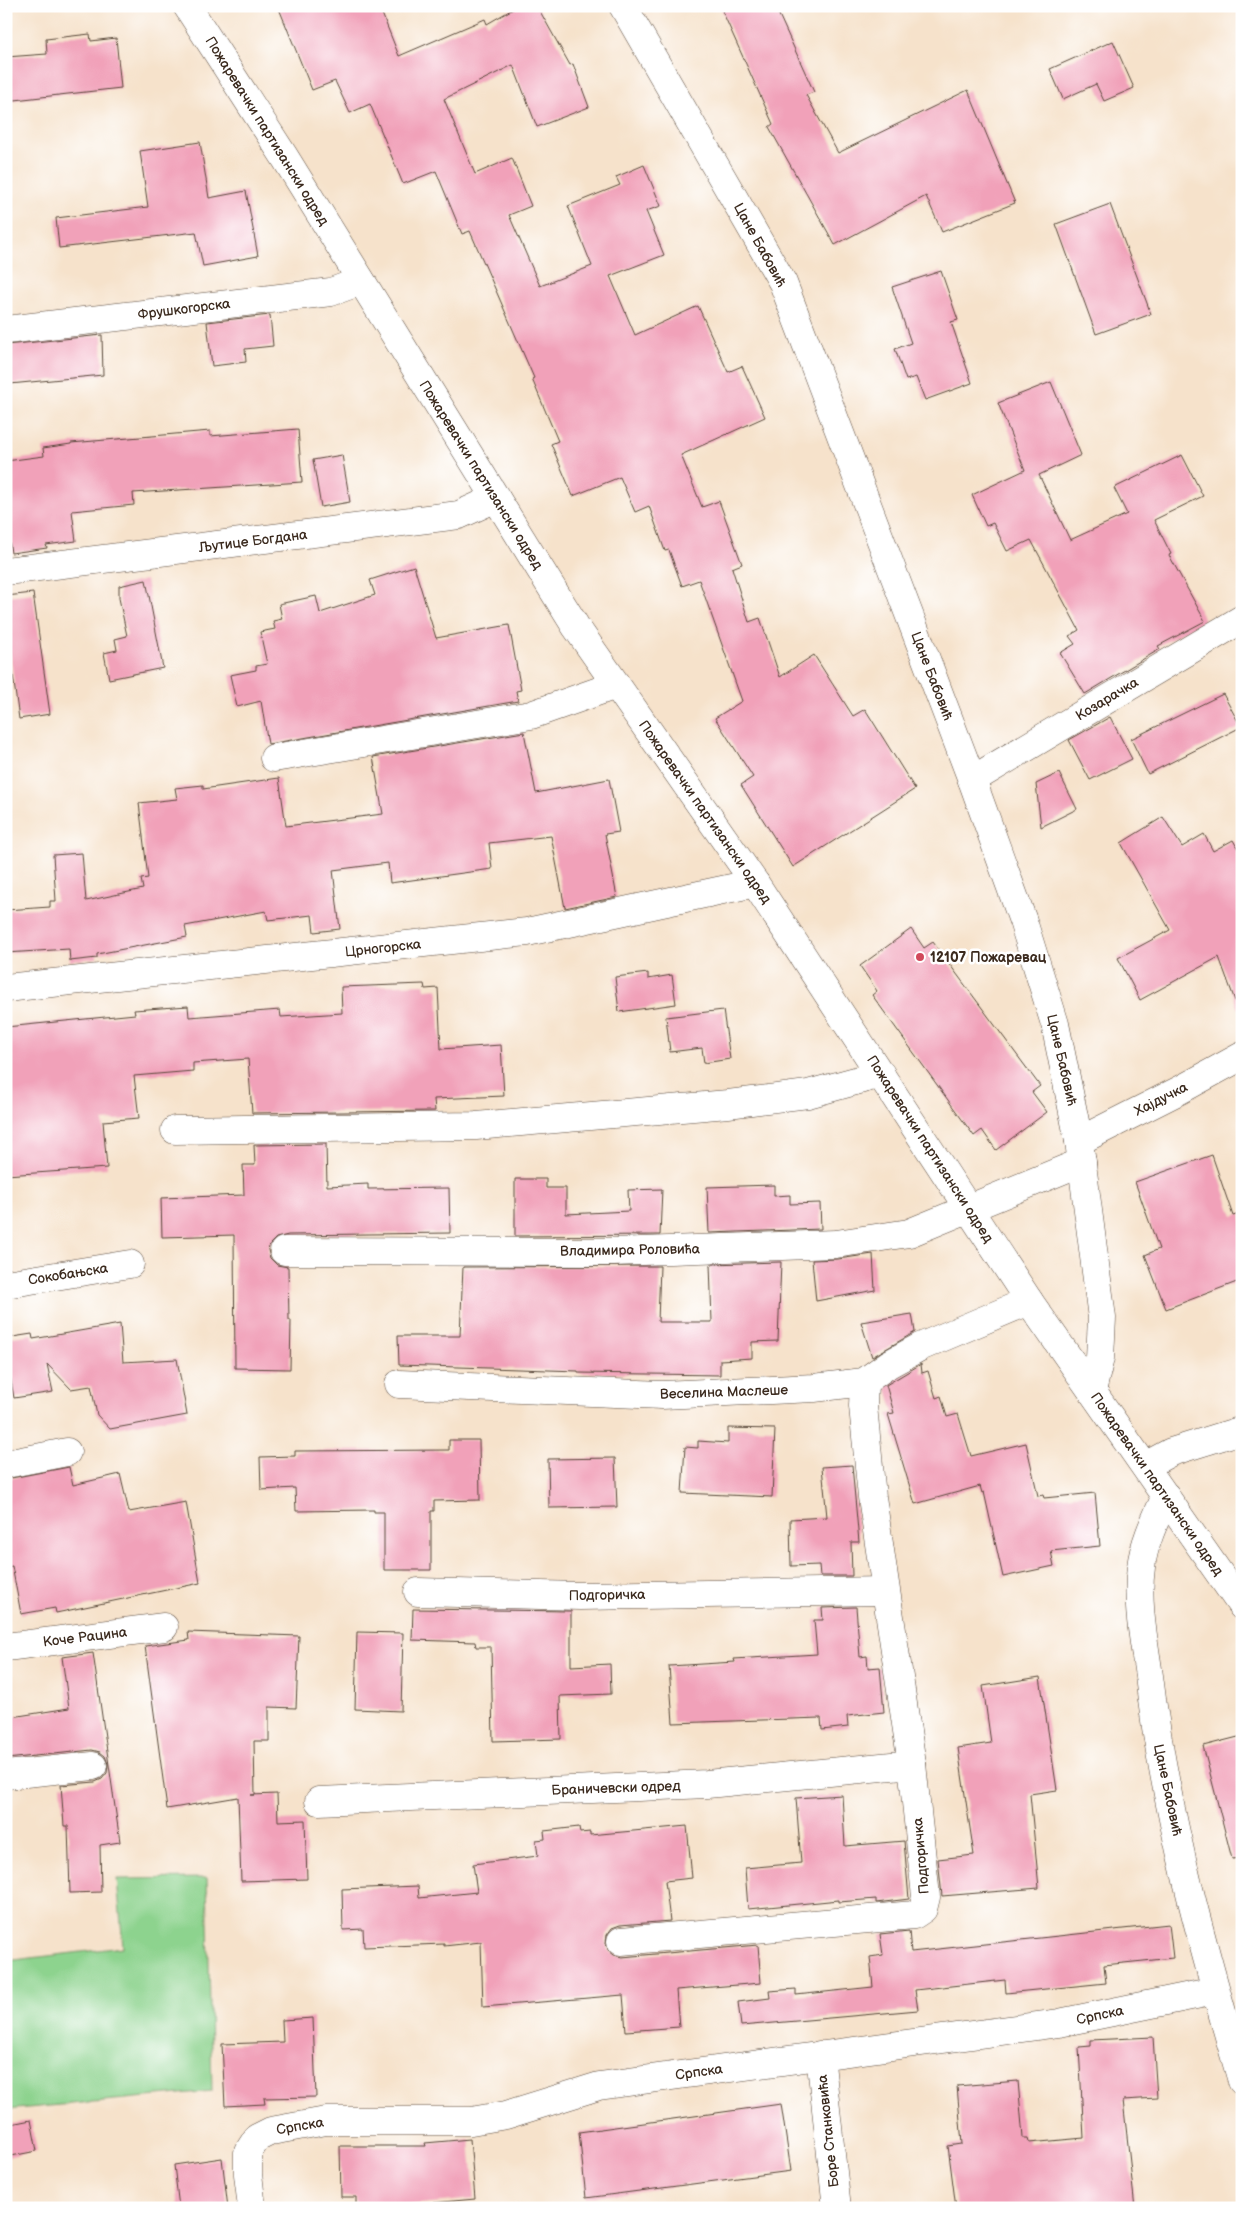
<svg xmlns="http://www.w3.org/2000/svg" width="1248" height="2214" font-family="'Balsamiq Sans',sans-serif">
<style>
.green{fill:#8dd38e;stroke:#647e56}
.building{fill:#f1a1b9}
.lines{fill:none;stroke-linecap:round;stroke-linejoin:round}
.minor-casing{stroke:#574638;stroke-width:29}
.minor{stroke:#fff;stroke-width:28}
.poi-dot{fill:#d1495b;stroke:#fff;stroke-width:2}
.labels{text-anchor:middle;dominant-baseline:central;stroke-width:5;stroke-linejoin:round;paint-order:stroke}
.street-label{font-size:14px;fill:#3b2a1e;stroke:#fff}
.poi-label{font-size:14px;font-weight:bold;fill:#3b2a1e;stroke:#fff;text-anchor:start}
</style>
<rect width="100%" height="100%" fill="#fff"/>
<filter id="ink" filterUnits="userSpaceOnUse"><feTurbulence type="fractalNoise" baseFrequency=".02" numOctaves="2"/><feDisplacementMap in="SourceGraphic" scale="10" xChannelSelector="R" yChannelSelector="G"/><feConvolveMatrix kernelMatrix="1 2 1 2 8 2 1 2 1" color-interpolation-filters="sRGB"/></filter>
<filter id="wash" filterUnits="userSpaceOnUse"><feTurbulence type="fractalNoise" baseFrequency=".0096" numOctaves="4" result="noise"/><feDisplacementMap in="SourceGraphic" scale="20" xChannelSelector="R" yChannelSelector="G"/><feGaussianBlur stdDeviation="1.12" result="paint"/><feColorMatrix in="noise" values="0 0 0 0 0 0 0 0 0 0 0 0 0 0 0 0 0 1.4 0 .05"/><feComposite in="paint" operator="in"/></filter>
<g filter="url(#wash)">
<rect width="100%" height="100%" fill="#f6e2cb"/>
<polygon class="green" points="207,1878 212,2091 6,2110 6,1961 123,1947 117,1879"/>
<g id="blocks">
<g class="building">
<polygon points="278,6 379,6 399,56 485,19 487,24 518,6 537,6 570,65 573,64 589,107 537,127 513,65 444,99 475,174 512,158 531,206 509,215 540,286 592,266 568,206 620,185 616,177 644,165 661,206 646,211 664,255 610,276 635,335 698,306 728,372 742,366 765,417 681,455 702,507 719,501 742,564 732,568 749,622 760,618 780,677 814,655 853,716 865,709 915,789 793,867 741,785 753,777 715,718 742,701 699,580 682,586 669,550 665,551 649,506 635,512 620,477 573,496 551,444 558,441 532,379 534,378 470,231 462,234 436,171 403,184 370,104 350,113 335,81 312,90"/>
<polygon points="720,6 775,6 814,92 806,95 838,153 968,90 1015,203 942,232 926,196 835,245 769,127 773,124"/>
<polygon points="90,34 91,41 116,38 121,88 6,101 6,57 47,54 46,39"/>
<polygon points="1113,41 1134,88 1104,101 1096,84 1063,99 1050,69"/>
<polygon points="200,142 209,198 246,191 258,256 203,266 196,232 59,248 56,218 148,207 140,151"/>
<polygon points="1110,204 1151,314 1096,334 1056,224"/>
<polygon points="941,271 958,320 951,322 972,383 925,400 916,377 906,380 895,349 911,343 892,287"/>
<polygon points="270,315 273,346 245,349 246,362 212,366 207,322"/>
<polygon points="102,335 103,375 10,384 6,345"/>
<polygon points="1051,382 1081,455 1039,475 1070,540 1127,514 1114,488 1182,455 1203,496 1154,520 1171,554 1169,555 1205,621 1158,646 1160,649 1085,694 1060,653 1075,644 1069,636 1079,630 1031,540 1007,551 993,523 986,526 972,495 1025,470 998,403"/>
<polygon points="298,429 302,482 133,493 134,505 72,511 76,541 46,545 47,548 11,553 6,519 6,461 44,456 43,448 71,444 71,443 210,431 210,436"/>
<polygon points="342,455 350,502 321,507 313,460"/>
<polygon points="414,566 436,638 509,625 521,690 516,691 518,701 268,744 261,701 237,707 230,675 256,670 256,666 267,664 260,632 275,629 273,621 282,619 279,604 316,596 320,613 375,595 370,580"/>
<polygon points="146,580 163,668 109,679 104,653 117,650 115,639 127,636 119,598 119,586"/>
<polygon points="33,593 50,714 19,719 10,653 6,653 6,596"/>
<polygon points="1223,694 1241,727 1148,774 1131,739"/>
<polygon points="1110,717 1132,759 1090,780 1069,740"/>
<polygon points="524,732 536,793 609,779 619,832 605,834 617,897 565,908 551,836 489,843 492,869 390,883 388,863 333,870 340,929 314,932 312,915 268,920 266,911 185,926 187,937 97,954 97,958 70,961 69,949 6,953 6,910 50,907 50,901 56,901 53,855 82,853 86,901 143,889 141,879 148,878 139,803 177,799 175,788 203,785 203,789 279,778 286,826 383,814 373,757"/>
<polygon points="1059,773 1077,809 1041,827 1036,784"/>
<polygon points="1163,817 1182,847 1204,834 1213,851 1233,840 1242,856 1242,1009 1238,1009 1219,957 1140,1000 1118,958 1170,930 1121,843"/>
<polygon points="911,929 924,948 933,942 1040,1086 1032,1092 1047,1112 996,1150 982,1130 974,1136 872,995 877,991 860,966"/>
<polygon points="648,973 648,979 672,975 676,1004 619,1012 615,977"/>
<polygon points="424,984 425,989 438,988 441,1049 501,1045 504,1096 434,1099 435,1111 252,1113 248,1059 193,1063 193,1071 134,1076 139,1118 103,1121 107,1168 6,1175 6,1027 135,1014 134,1010 188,1006 189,1017 280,1010 281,1017 342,1013 341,987"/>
<polygon points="723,1010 730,1059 704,1063 702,1048 670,1052 666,1017"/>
<polygon points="326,1144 327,1186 368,1184 368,1189 449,1188 450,1233 288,1235 276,1238 270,1244 268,1250 270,1258 277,1265 288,1267 289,1320 291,1320 290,1369 235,1368 234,1235 162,1237 161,1198 244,1195 243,1165 255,1165 254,1145"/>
<polygon points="1212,1155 1233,1216 1242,1213 1242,1280 1166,1309 1145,1255 1159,1249 1135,1182"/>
<polygon points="515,1179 546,1179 546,1188 566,1188 566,1214 629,1211 628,1190 662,1189 660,1235 515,1236"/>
<polygon points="774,1185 774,1196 790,1195 790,1204 820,1203 821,1229 709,1233 707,1187"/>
<polygon points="873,1254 875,1290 816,1301 812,1260 838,1259"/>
<polygon points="781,1262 778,1341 752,1342 752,1358 720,1360 720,1375 578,1373 578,1371 399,1365 398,1336 460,1336 463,1267 660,1266 658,1322 712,1322 710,1264"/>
<polygon points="912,1314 915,1332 872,1357 861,1322"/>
<polygon points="120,1324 123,1362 177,1359 187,1415 110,1429 97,1415 91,1386 71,1389 47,1364 53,1392 14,1398 6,1352 6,1338 32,1334 33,1339"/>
<polygon points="921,1364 922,1373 928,1371 936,1398 941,1396 947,1417 958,1414 971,1456 1026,1443 1038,1496 1043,1495 1044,1498 1095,1493 1100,1546 1051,1551 1054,1566 1003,1577 984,1492 982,1493 980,1486 915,1504 888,1414 894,1413 886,1385"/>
<polygon points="728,1428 775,1429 772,1497 682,1493 685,1447 698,1448 698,1441 728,1443"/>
<polygon points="449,1440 479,1440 480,1500 434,1501 434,1511 431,1511 431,1570 384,1570 384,1512 374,1512 374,1510 296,1511 295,1488 261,1490 260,1457 295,1456 295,1451 449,1450"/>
<polygon points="615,1458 617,1507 549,1508 548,1459"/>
<polygon points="852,1465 859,1542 851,1542 852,1576 820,1576 819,1565 791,1566 790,1519 827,1517 822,1467"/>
<polygon points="69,1467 73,1485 120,1474 129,1512 186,1502 200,1583 56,1613 55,1608 21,1614 12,1566 6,1567 6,1479"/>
<polygon points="856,1607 860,1657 867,1656 868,1668 880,1667 884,1712 847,1716 848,1727 822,1730 821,1718 673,1723 669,1666 735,1662 734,1659 817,1654 814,1620 823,1620 822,1608"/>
<polygon points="413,1609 571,1611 571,1666 610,1664 611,1694 560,1696 561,1739 493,1741 491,1647 476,1647 475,1642 412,1640"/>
<polygon points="188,1632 299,1636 296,1708 269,1707 269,1741 254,1741 255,1795 251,1795 277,1794 278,1821 305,1820 307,1879 241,1881 238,1797 167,1809 145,1646 189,1640"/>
<polygon points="357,1632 403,1633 401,1711 355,1709"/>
<polygon points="93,1653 120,1842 100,1845 101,1892 70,1893 68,1826 64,1826 61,1785 95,1782 102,1779 107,1773 108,1764 105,1756 100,1752 92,1750 6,1759 6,1718 69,1708 62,1657"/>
<polygon points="1040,1677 1057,1790 1030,1794 1039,1888 942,1896 938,1859 974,1855 958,1748 991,1743 983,1686"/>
<polygon points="1242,1736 1242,1858 1232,1859 1203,1746"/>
<polygon points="842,1795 845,1846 904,1841 909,1899 876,1903 876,1899 839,1902 839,1900 748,1909 745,1868 801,1863 796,1798"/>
<polygon points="687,1826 692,1878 665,1881 670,1921 620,1925 612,1928 607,1935 606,1943 608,1950 614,1955 622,1957 758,1945 761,1983 676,1990 679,2027 626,2031 623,1995 483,2007 481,1942 444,1946 444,1944 364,1947 363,1929 343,1930 342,1889 418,1886 419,1898 477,1892 473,1864 538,1856 536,1840 545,1839 544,1831 579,1827 580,1833 590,1832 590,1835"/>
<polygon points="1169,1924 1173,1958 1104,1965 1106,1983 1006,1993 1005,1980 915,1990 918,2010 741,2026 738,2002 770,1998 769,1991 796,1989 796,1995 873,1987 870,1957 883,1955 880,1934 909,1931 911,1952"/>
<polygon points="313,2018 316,2097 264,2098 265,2104 225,2106 222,2044 283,2042 282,2020"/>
<polygon points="1153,2037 1157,2098 1123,2100 1135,2208 956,2208 948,2146 962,2144 957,2086 1018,2081 1023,2138 1028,2138 1029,2143 1084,2138 1079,2047 1091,2046 1091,2040"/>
<polygon points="781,2104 791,2171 586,2198 579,2132"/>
<polygon points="31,2120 37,2151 6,2157 6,2125"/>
<polygon points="470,2139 475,2199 389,2207 356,2207 356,2197 341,2197 340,2146 426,2146 425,2143"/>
<polygon points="222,2158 228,2208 179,2208 174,2165"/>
</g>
</g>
</g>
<g filter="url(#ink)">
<use href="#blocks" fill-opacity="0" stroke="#574638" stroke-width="1"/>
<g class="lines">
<g class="minor-casing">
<g id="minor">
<polyline points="187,6 284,156 576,627 755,883 1029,1301 1242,1606"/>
<polyline points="623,6 783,283 972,780 1023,921 1055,1024 1079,1141 1102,1318 1100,1358 1092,1391"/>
<polyline points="6,330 331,292 361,281"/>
<polyline points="6,571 459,515 496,498"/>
<polyline points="274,758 531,715 616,685"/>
<polyline points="972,780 1242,619"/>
<polyline points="6,988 527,932 755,883"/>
<polyline points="175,1130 476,1126 728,1104 808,1094 881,1074"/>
<polyline points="1079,1141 1180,1090 1242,1056"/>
<polyline points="284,1251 614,1252 836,1244 909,1233 1082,1162"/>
<polyline points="6,1284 130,1264"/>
<polyline points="399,1384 662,1395 814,1388 864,1382 889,1364 920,1347 1029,1301"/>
<polyline points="6,1464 67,1452"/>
<polyline points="1145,1466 1171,1452 1242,1430"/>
<path d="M 1166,1496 C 1156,1518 1144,1542 1141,1567 C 1136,1603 1144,1641 1149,1676 C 1165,1812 1203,1949 1242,2081"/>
<polyline points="418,1592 580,1596 885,1591"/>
<polyline points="6,1647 164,1627"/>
<polyline points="6,1775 93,1766"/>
<polyline points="319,1801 707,1784 912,1764"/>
<polyline points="621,1941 914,1915 923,1909 926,1897 912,1764 872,1497 863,1406 864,1382"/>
<polyline points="820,2055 837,2208"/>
<polyline points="252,2208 248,2174 248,2152 257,2138 271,2131 326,2121 471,2121 506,2115 599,2086 1059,2023 1215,1991"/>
</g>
</g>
<use href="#minor" class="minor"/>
</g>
</g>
<circle class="poi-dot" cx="920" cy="957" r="5"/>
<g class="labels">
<g class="street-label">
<text transform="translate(267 131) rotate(58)">Пожаревачки партизански одред</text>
<text transform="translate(760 245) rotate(61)">Цане Бабовић</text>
<text transform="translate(184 309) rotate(-7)">Фрушкогорска</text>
<text transform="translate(481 475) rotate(58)">Пожаревачки партизански одред</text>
<text transform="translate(253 541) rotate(-7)">Љутице Богдана</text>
<text transform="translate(932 676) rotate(69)">Цане Бабовић</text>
<text transform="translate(1107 699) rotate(-31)">Козарачка</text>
<text transform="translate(705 812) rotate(55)">Пожаревачки партизански одред</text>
<text transform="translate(383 948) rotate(-6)">Црногорска</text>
<text transform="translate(1062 1060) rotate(77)">Цане Бабовић</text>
<text transform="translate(1161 1099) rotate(-27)">Хајдучка</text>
<text transform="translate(930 1149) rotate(57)">Пожаревачки партизански одред</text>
<text transform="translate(630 1250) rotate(-1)">Владимира Роловића</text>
<text transform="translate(68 1274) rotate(-9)">Сокобањска</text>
<text transform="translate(724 1392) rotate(-2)">Веселина Маслеше</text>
<text transform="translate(1157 1484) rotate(55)">Пожаревачки партизански одред</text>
<text transform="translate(607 1595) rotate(-1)">Подгоричка</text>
<text transform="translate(85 1637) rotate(-7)">Коче Рацина</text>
<text transform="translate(616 1788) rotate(-2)">Браничевски одред</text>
<text transform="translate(1168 1790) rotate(78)">Цане Бабовић</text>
<text transform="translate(921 1856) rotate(-95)">Подгоричка</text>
<text transform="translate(1100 2015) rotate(-12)">Српска</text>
<text transform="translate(699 2072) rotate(-8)">Српска</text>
<text transform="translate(300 2126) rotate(-10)">Српска</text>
<text transform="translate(828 2131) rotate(-96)">Боре Станковића</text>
</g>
<g class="poi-label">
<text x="930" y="957">12107 Пожаревац</text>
</g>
</g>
<rect width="1248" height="2214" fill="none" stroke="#fff" stroke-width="25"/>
</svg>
